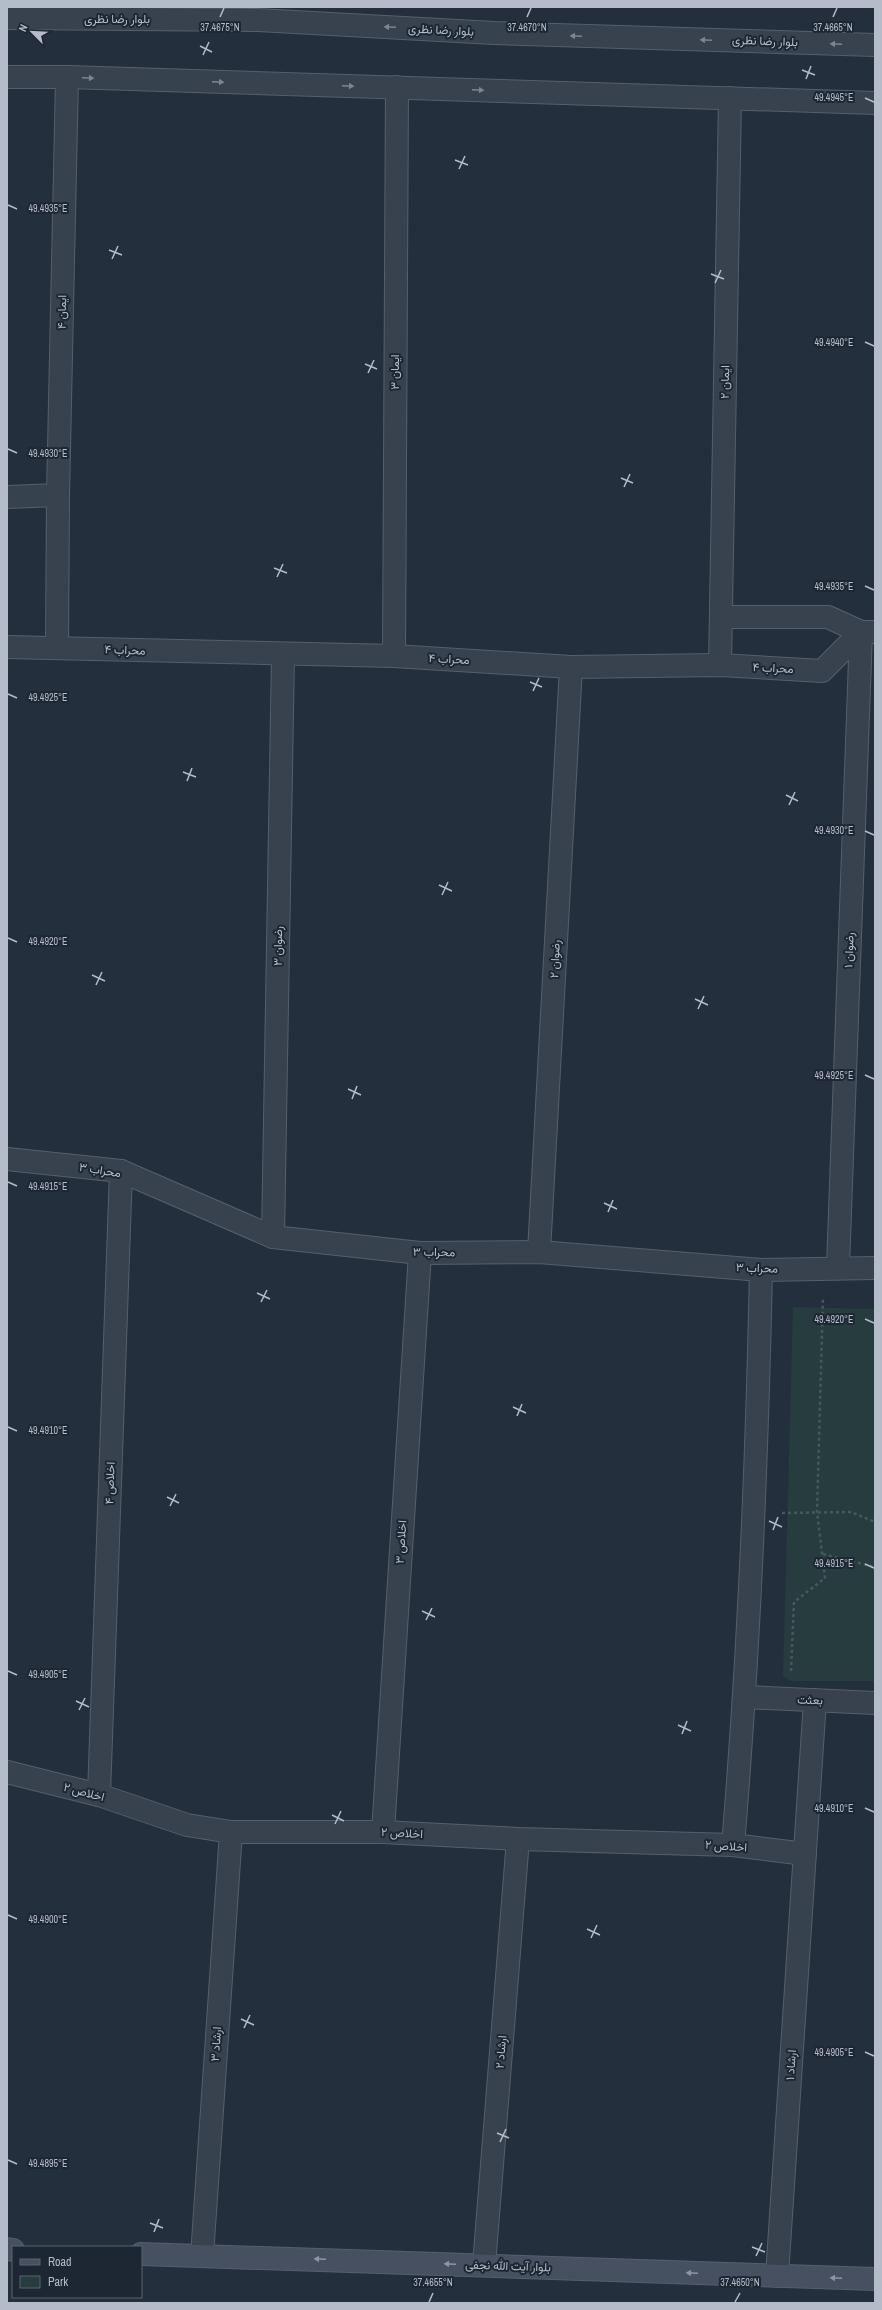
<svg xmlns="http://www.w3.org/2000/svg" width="882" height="2310" font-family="'Archivo Narrow',Vazirmatn,sans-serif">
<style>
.green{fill:#263c3f}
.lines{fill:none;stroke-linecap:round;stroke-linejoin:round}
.minor-casing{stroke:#565f6c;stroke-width:24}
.tertiary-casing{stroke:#565f6c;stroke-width:24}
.secondary-casing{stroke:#565f6c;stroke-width:24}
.path{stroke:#44595c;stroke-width:2.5;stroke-dasharray:3 3;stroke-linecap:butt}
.minor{stroke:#38414e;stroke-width:22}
.tertiary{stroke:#38414e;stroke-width:22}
.secondary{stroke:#465061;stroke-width:22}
.oneway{fill:#7c8592}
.oneway2{fill:#8e96a5}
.ticks{fill:none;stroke:#b4bcc9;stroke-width:1.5}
.labels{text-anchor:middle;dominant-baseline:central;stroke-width:4;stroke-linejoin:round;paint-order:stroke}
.street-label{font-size:12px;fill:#b4bcc9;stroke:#1d2633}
.ticks-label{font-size:10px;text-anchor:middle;fill:#b4bcc9;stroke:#1d2633;stroke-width:4;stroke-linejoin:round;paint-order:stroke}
</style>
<rect width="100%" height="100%" fill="#242f3e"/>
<polygon class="green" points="793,1307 875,1309 875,1681 791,1681 783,1676"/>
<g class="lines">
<g class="minor-casing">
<g id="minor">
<polyline points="7,497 58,495 67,77"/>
<polyline points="721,617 828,617 861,632 838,1267"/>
<polyline points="7,647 394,656 571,667 720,665 822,671 861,632 875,632"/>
<polyline points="57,648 58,495"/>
<polyline points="394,656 397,87"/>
<polyline points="720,665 730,98"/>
<polyline points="7,1159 121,1171 273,1237 420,1253 539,1252 761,1270 875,1268"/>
<polyline points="273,1237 283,654"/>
<polyline points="539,1252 571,667"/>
<polyline points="745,1697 875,1703"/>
<polyline points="7,1772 99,1795 187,1825 231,1832 383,1832 518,1839 733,1845 805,1854"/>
<polyline points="99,1795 121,1171"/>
<polyline points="383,1832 420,1253"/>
<path d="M 733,1845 C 749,1654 757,1462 761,1270"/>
<polyline points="202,2256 231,1832"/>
<polyline points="484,2265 518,1839"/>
<polyline points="777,2276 815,1700"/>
</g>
</g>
<g class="tertiary-casing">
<g id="tertiary">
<polyline points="7,18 258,20 494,33 875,45"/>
<polyline points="7,77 67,77 875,103"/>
</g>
</g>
<g class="secondary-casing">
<g id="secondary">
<polyline points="7,2249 13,2250"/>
<polyline points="141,2254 875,2279"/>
</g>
</g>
<g class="path">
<polyline points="782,1513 851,1512 875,1522"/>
<polyline points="823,1554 871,1566 875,1570"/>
<polyline points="791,1671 794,1602 825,1578 817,1512 823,1298"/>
</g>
<use href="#minor" class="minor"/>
<use href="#tertiary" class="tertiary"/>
<use href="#secondary" class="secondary"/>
</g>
<defs><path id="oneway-solid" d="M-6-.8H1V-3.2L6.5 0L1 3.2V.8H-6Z"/></defs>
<g class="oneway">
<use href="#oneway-solid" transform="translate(390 27) rotate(-177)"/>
<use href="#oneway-solid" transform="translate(576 36) rotate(-178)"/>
<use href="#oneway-solid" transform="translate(706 40) rotate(-178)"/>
<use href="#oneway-solid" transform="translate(836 44) rotate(-178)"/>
<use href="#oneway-solid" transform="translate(88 78) rotate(2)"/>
<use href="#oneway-solid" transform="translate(218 82) rotate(2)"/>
<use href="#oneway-solid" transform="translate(348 86) rotate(2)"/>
<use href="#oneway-solid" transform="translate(478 90) rotate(2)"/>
</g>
<g class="oneway2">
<use href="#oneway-solid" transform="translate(320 2259) rotate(-178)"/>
<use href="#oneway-solid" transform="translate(450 2264) rotate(-178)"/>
<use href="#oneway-solid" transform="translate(692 2273) rotate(-178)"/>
<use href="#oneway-solid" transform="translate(836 2278) rotate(-178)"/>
</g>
<path class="ticks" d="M 220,17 L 224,8M 527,17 L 531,8M 833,17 L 837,8M 200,46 L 212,52M 203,55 L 209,42M 802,70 L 815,75M 806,79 L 811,66M 865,98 L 874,102M 455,160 L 468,165M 459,169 L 465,156M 8,205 L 17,209M 109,250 L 122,255M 112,259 L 118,246M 711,274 L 724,279M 715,283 L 721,270M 865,342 L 874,346M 365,364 L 377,369M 368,373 L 374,360M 8,449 L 17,453M 621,478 L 633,483M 624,487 L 630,474M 274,568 L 287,573M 277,577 L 283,564M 865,586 L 874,590M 530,682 L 542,687M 533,691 L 539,678M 8,694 L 17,698M 183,772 L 196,777M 187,781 L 192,768M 786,795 L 798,801M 789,805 L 795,792M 865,831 L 874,835M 439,885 L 452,891M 442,895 L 448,882M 8,938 L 17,942M 92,975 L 105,981M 96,985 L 102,972M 695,999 L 708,1005M 698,1009 L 704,996M 865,1075 L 874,1079M 348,1089 L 361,1095M 352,1099 L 357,1086M 8,1182 L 17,1186M 604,1203 L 617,1209M 608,1212 L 613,1200M 257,1293 L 270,1299M 261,1302 L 267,1290M 865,1319 L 874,1323M 513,1407 L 526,1413M 517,1416 L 522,1404M 8,1427 L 17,1431M 167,1497 L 179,1503M 170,1506 L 176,1494M 769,1521 L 782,1527M 773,1530 L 778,1517M 865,1564 L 874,1568M 422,1611 L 435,1617M 426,1620 L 432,1608M 8,1671 L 17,1675M 76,1701 L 89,1707M 79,1710 L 85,1698M 678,1725 L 691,1731M 682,1734 L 687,1721M 865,1808 L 874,1812M 332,1815 L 344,1821M 335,1824 L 341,1811M 8,1915 L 17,1919M 587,1929 L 600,1935M 591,1938 L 597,1925M 241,2019 L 254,2025M 244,2028 L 250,2015M 865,2052 L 874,2056M 497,2133 L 509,2138M 500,2142 L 506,2129M 8,2160 L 17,2164M 150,2223 L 163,2228M 154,2232 L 159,2219M 752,2247 L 765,2252M 756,2256 L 762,2243M 429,2302 L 433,2293M 735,2302 L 740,2293"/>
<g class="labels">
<g class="street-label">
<text x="117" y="19">بلوار رضا نظری</text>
<text transform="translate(441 30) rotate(3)">بلوار رضا نظری</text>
<text transform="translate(765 41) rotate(2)">بلوار رضا نظری</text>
<text transform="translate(62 312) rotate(-89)">ایمان ۴</text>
<text transform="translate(395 372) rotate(-90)">ایمان ۳</text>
<text transform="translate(725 382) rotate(-89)">ایمان ۲</text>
<text transform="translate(125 650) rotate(2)">محراب ۴</text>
<text transform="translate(449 659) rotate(3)">محراب ۴</text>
<text transform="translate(773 668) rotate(3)">محراب ۴</text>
<text transform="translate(278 946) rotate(-89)">رضوان ۳</text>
<text transform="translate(849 950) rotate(-88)">رضوان ۱</text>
<text transform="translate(555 959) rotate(-87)">رضوان ۲</text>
<text transform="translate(100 1170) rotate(9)">محراب ۳</text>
<text transform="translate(434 1252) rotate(1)">محراب ۳</text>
<text transform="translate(757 1268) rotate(2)">محراب ۳</text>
<text transform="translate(110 1483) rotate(-88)">اخلاص ۴</text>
<text transform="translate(401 1542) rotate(-86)">اخلاص ۳</text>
<text transform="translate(810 1700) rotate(2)">بعثت</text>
<text transform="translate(84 1792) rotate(15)">اخلاص ۲</text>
<text transform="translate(402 1833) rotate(3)">اخلاص ۲</text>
<text transform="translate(726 1846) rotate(4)">اخلاص ۲</text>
<text transform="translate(216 2044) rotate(-86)">ارشاد ۳</text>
<text transform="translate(501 2052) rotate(-85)">ارشاد ۲</text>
<text transform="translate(791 2065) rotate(-86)">ارشاد ۱</text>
<text transform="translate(508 2266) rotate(2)">بلوار آیت الله نجفی</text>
</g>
</g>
<g class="ticks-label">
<text x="220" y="31">37.4675°N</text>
<text x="527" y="31">37.4670°N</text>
<text x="833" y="31">37.4665°N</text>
<text x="834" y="101">49.4945°E</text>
<text x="48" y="212">49.4935°E</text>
<text x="834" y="346">49.4940°E</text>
<text x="48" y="457">49.4930°E</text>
<text x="834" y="590">49.4935°E</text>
<text x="48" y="701">49.4925°E</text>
<text x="834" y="834">49.4930°E</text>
<text x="48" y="945">49.4920°E</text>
<text x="834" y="1079">49.4925°E</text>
<text x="48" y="1190">49.4915°E</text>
<text x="834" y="1323">49.4920°E</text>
<text x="48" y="1434">49.4910°E</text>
<text x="834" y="1567">49.4915°E</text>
<text x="48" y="1678">49.4905°E</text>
<text x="834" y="1812">49.4910°E</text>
<text x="48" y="1923">49.4900°E</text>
<text x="834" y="2056">49.4905°E</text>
<text x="48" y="2167">49.4895°E</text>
<text x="433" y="2286">37.4655°N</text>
<text x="740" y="2286">37.4650°N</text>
</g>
<rect width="882" height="2310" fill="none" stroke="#b4bcc9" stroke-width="16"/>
<rect x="12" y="2246" width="130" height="52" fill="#1d2633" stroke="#59626f"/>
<rect x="20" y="2259" width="20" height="6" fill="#465061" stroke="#59626f"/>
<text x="48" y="2266" font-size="12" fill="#b4bcc9">Road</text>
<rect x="20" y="2276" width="20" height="12" fill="#263c3f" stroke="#59626f"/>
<text x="48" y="2286" font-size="12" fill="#b4bcc9">Park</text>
<g transform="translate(32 32) rotate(294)" stroke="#1d2633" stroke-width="3" paint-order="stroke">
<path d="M0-3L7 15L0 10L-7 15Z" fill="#b4bcc9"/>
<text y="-6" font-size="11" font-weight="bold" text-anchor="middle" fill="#b4bcc9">N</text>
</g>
</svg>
